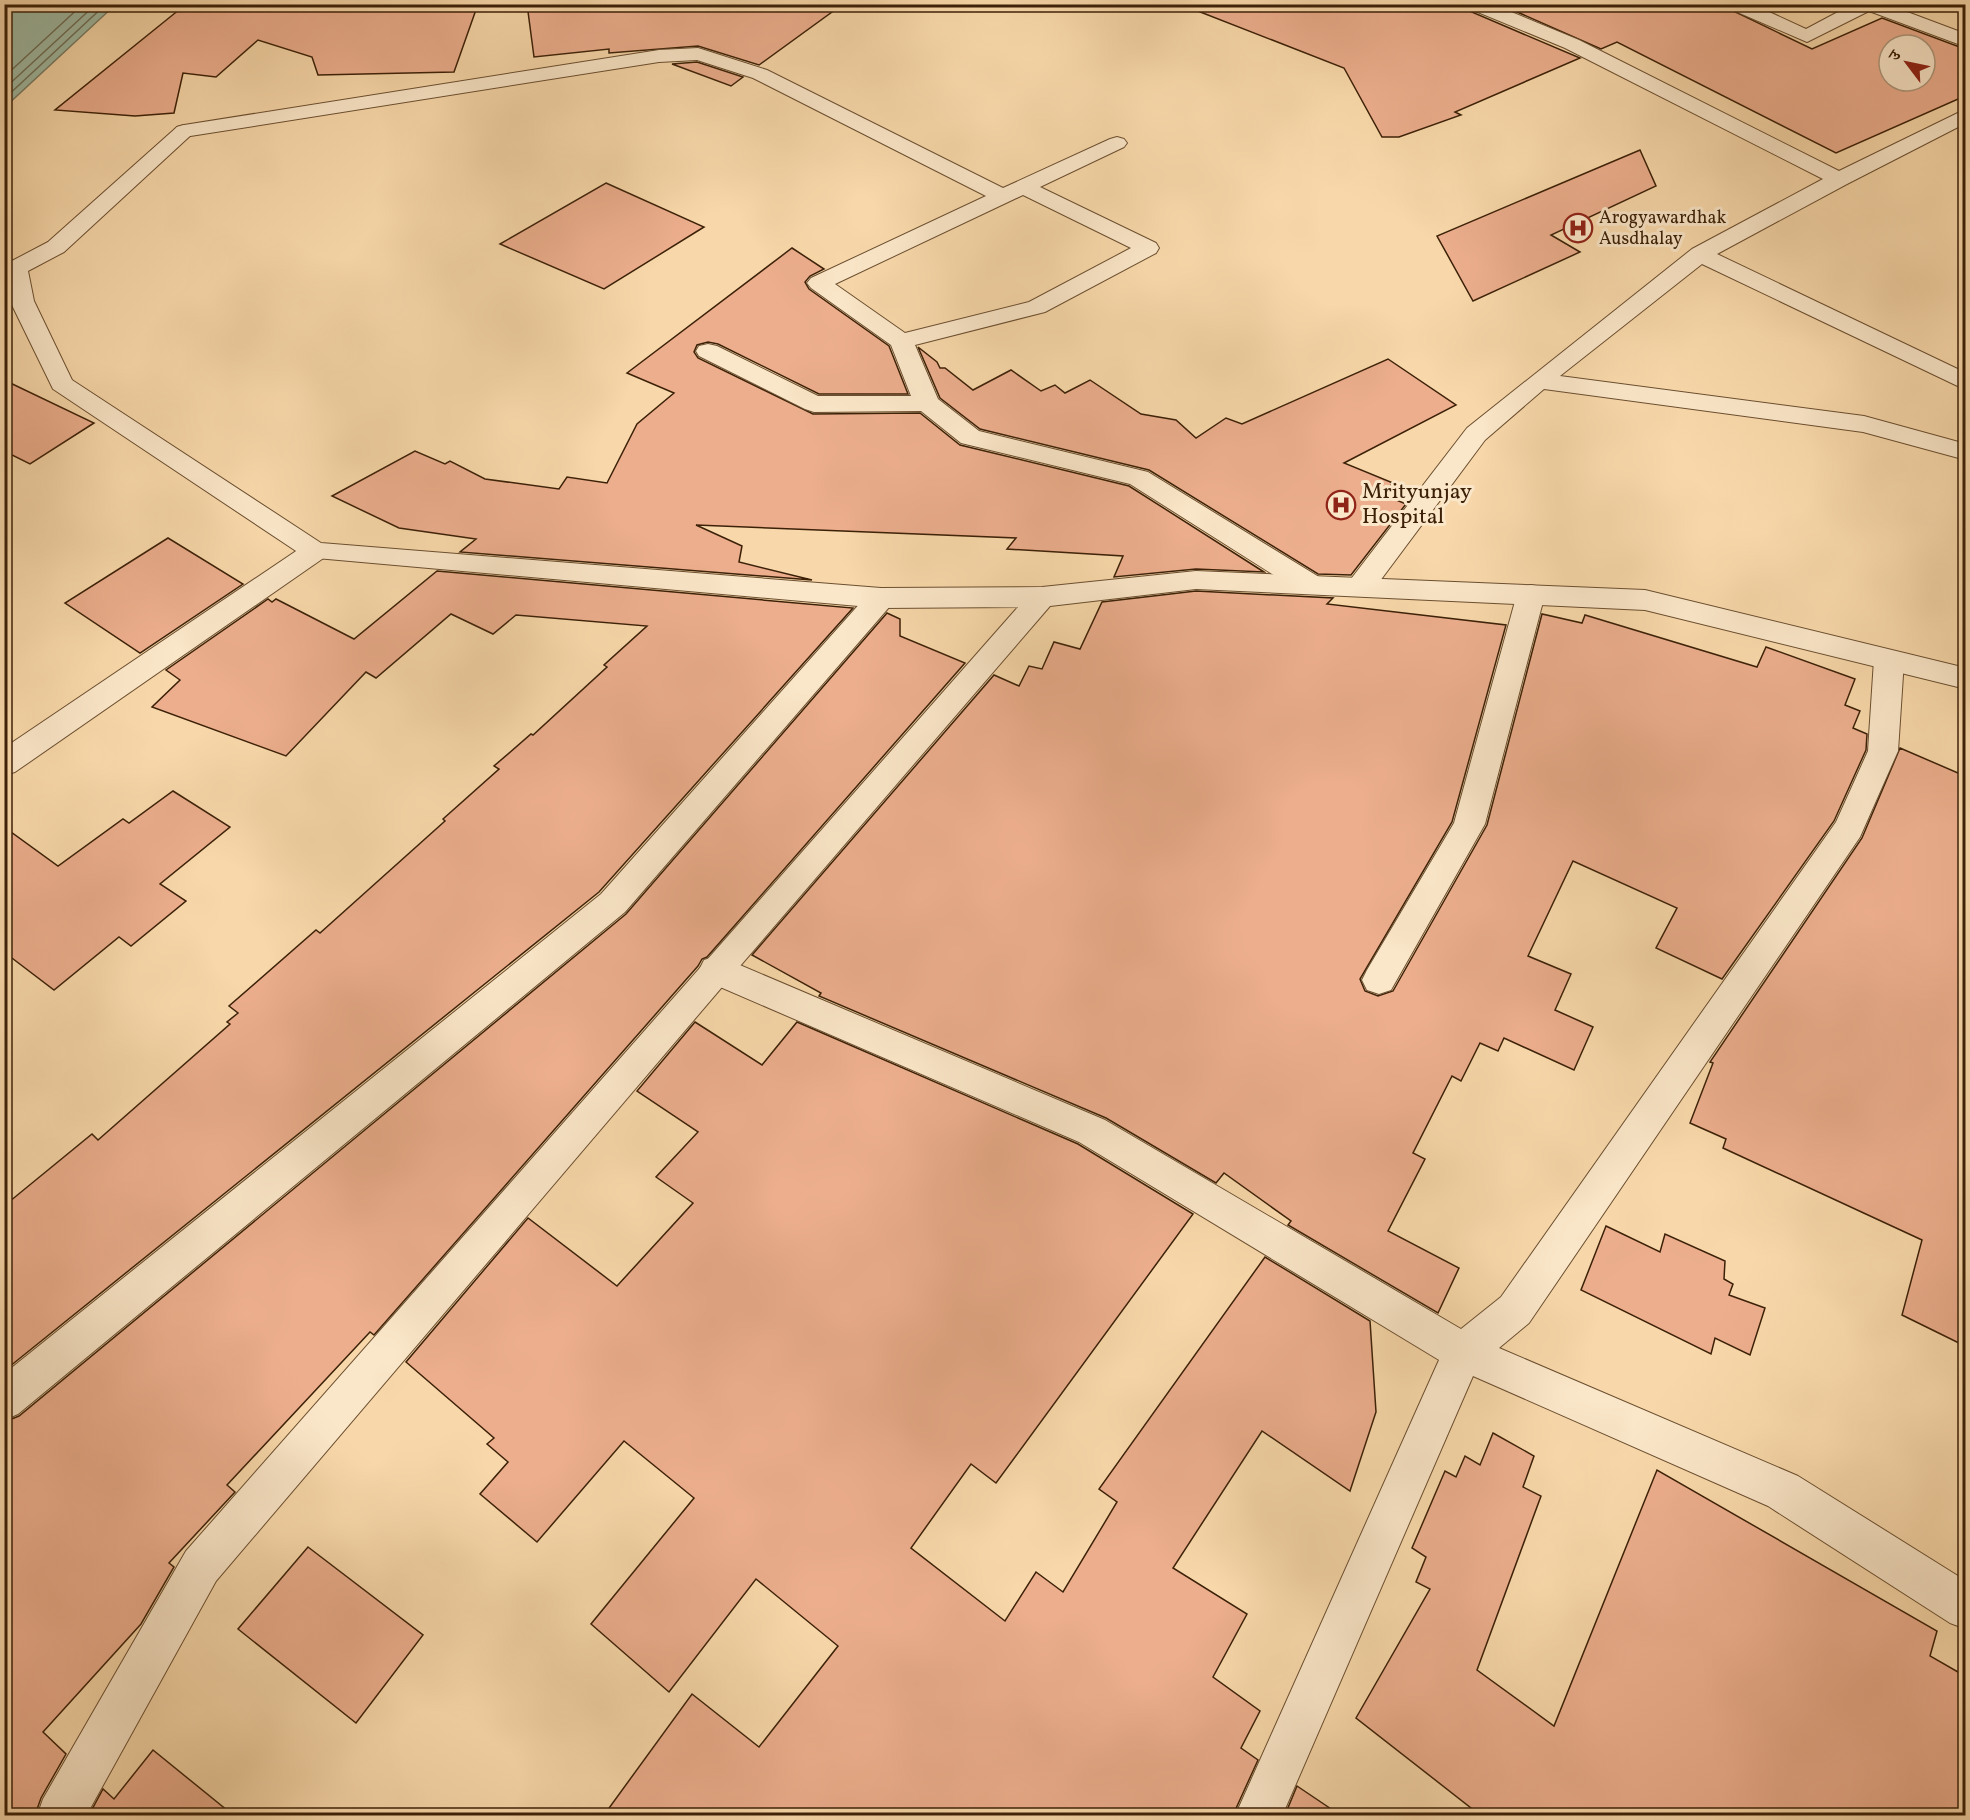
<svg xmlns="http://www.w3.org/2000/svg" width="1970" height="1820" font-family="Vollkorn,'Noto Serif Devanagari',serif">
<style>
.water{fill:#9fbba4;stroke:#777d66;stroke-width:1.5}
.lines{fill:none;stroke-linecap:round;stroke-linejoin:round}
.shore{stroke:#6e6e56;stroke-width:1.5}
.building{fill:#ecae8d;stroke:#3c2108;stroke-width:1.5;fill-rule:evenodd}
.minor-casing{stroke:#6b4f30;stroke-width:2}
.tertiary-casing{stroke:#6b4f30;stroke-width:2}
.minor{fill:#fae6c8;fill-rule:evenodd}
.tertiary{fill:#fae6c8;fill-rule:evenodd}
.labels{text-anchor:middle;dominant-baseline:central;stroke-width:6;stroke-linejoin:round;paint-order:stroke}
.far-poi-label{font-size:18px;fill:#3c2108;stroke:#fae6c8;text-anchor:start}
.poi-label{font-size:22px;fill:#3c2108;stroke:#fae6c8;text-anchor:start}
</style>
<rect width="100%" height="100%" fill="#f8d8aa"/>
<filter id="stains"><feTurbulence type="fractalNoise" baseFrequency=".00333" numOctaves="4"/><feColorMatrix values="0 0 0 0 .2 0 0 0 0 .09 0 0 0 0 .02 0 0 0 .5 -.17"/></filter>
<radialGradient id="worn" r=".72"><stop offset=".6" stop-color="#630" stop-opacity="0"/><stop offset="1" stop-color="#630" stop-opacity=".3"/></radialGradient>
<polygon class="water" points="5,4 115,4 115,5 5,107"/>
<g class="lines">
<g class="shore">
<polyline points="4,77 83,4"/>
<polyline points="4,89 96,4"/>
<polyline points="4,99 106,4"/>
</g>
</g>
<g class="building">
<polygon points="180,4 478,4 454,72 318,75 312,57 258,40 216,77 183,73 174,113 135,116 55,110 180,9"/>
<polygon points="527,4 843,4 759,65 698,46 609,53 609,49 534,57"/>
<polygon points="1191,4 1464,4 1467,10 1580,58 1455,112 1461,115 1399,137 1382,137 1344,68 1190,8"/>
<path d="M 1499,4 L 1719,4 L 1812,49 L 1882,18 L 1965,49 L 1965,96 L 1836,153 L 1617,42 L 1601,49 ZM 1889,45 L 1925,45 L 1925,81 L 1889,81 Z"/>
<polygon points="697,62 743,77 731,86 672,64"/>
<polygon points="1640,150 1656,186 1551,235 1580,252 1473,301 1437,236"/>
<polygon points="606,183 704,227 604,289 500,244"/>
<polygon points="792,248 824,269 810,276 805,282 809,289 889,346 908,394 819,394 718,344 708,342 697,345 694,352 698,358 813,414 920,413 960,445 1129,486 1264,572 1196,569 1114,577 1123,556 1007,549 1016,538 696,525 742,546 739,562 812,580 460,552 476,539 399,528 332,496 415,451 445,464 450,461 485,479 559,489 567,477 607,483 637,424 674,393 627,373"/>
<polygon points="918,347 937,362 940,368 945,368 973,390 1011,370 1041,391 1055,385 1065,393 1090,380 1141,414 1176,420 1196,438 1226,418 1242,424 1388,359 1456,405 1344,463 1393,483 1382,494 1406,504 1351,575 1318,574 1149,470 980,429 940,398"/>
<polygon points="4,380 94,423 30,464 4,451"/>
<polygon points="168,538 243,584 140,653 65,603"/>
<polygon points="437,571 853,608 599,892 4,1371 4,1206 92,1134 98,1140 230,1024 227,1022 238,1013 229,1006 316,930 320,933 445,821 443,819 499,769 494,766 531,734 533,735 607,667 604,665 647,626 516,615 493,634 451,614 376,678 366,672 286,756 152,707 180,680 166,670 268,599 272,602 276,599 354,639"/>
<polygon points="1196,591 1333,598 1327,604 1506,625 1452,822 1360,979 1365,991 1378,996 1393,991 1487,825 1542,614 1582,623 1585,615 1757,667 1766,647 1855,679 1845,705 1860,711 1853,728 1867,734 1866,750 1834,821 1722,979 1656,948 1677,908 1573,861 1528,956 1571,974 1555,1010 1593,1027 1574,1070 1504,1038 1498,1051 1480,1043 1461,1081 1452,1076 1413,1153 1425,1159 1388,1231 1459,1268 1438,1313 1288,1225 1291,1221 1224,1173 1216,1183 1106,1118 819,996 821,993 752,955 994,675 1019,686 1029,666 1042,669 1054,642 1080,649 1102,602"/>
<polygon points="887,613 900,619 900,636 965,663 707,957 702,959 698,966 374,1335 370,1332 227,1485 235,1492 169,1563 174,1567 141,1624 43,1732 66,1754 41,1798 35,1815 4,1815 4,1422 19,1416 626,914"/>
<polygon points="1900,748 1965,776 1965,1346 1902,1315 1922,1240 1723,1148 1726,1139 1690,1123 1713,1063 1710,1062 1862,838"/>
<polygon points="173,791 230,827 160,884 186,901 131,946 119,937 54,990 4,952 4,827 58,866 123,819 129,823"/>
<polygon points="695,1022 762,1065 797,1022 1078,1144 1193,1214 996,1483 971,1464 911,1548 1005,1621 1036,1572 1063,1592 1117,1502 1099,1489 1265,1257 1370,1321 1376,1412 1350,1491 1262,1431 1173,1568 1247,1614 1213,1677 1260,1711 1241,1748 1258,1760 1233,1815 604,1815 692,1694 759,1747 838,1646 756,1579 669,1692 591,1624 694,1498 624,1441 537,1542 480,1494 508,1462 487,1444 494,1438 406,1362 528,1218 617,1286 693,1203 656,1177 698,1132 637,1091"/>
<polygon points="1606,1226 1660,1252 1665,1234 1725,1261 1724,1279 1733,1284 1729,1295 1765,1308 1750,1355 1715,1338 1711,1354 1581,1290"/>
<polygon points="1493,1433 1534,1456 1523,1487 1541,1496 1477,1670 1554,1726 1657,1470 1937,1631 1930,1656 1965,1676 1965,1815 1480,1815 1356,1718 1430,1589 1416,1582 1426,1557 1412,1548 1445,1471 1456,1477 1465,1456 1480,1465"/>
<polygon points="308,1547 423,1635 356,1723 238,1629"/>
<polygon points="153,1750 233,1815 89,1815 103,1789 114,1799"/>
<polygon points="1297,1786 1340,1815 1285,1815"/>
</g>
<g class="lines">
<g class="minor-casing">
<g id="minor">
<polygon points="1466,4 1492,4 1579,40 1839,171 1966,109 1966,123 1847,184 1717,254 1966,373 1966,390 1702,264 1560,376 1864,416 1966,444 1966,460 1863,432 1544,389 1485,440 1371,593 1361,595 1351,593 1347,586 1351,579 1467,428 1692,249 1823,179 1565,48 1468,8"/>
<polygon points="1726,4 1752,4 1806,29 1853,4 1886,4 1966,34 1966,47 1869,11 1807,42 1728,8"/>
<path d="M 698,48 L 767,70 L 1003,188 L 1110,139 L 1117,137 L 1124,139 L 1127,143 L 1124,147 L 1040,187 L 1156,243 L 1159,248 L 1156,253 L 1045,312 L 915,345 L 938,399 L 979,431 L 1148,472 L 1319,577 L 1323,584 L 1319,591 L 1309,593 L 1299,591 L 1130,484 L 961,443 L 921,411 L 814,412 L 805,409 L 699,356 L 696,351 L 699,346 L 708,344 L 717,346 L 818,396 L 911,396 L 891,345 L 811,288 L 807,283 L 811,278 L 986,196 L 753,78 L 697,60 L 659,62 L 184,137 L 177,135 L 174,131 L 177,127 L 184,125 L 659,50 ZM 1023,195 L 1131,248 L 1029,302 L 905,333 L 835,284 Z"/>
<polygon points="315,542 325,545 329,551 325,557 15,772 4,775 4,748 305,545"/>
<polygon points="1531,585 1541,587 1545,594 1485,824 1391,990 1379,994 1367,990 1362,980 1367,970 1454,823 1517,594 1521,587"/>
<polygon points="881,588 891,591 895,598 891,605 625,912 18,1414 4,1420 4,1374 601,894 871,591"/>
<polygon points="1889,650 1899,653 1904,660 1898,751 1860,837 1529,1323 1499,1348 1798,1476 1966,1581 1966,1629 1950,1623 1768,1506 1473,1376 1282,1816 1235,1816 1439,1360 1079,1142 704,980 699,970 704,960 716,956 728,960 1105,1120 1461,1329 1501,1297 1836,822 1868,751 1874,660 1879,653"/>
</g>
</g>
<g class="tertiary-casing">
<polygon id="tertiary" points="184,125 191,127 194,131 191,135 64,252 28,271 34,301 72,380 321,543 881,588 1042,587 1196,571 1645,590 1966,668 1966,689 1645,610 1196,589 1050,606 728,980 216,1581 86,1816 37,1816 43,1799 186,1551 1018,607 881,608 305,557 53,389 10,301 5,268 8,263 48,242 177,127"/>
</g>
<use href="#minor" class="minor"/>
<use href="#tertiary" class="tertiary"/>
</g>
<defs>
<g id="hospital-ring" transform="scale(1.5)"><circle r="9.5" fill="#fae6c8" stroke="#8f2418" stroke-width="1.5"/><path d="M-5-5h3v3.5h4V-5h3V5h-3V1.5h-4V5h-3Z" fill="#8f2418"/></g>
</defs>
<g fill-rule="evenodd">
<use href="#hospital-ring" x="1578" y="228"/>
<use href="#hospital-ring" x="1341" y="505"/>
</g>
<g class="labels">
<g class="far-poi-label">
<text x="1599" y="218">Arogyawardhak<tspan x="1599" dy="21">Ausdhalay</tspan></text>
</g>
<g class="poi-label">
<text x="1362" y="492">Mrityunjay<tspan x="1362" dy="25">Hospital</tspan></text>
</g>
</g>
<rect width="1970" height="1820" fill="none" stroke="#f8d8aa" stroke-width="24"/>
<rect x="6" y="6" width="1958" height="1808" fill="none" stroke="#3c2108" stroke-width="3"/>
<rect x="12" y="12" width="1946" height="1796" fill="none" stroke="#3c2108" stroke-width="1.5"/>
<g transform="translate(1907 63) rotate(302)"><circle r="28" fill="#fae6c8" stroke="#ae977b" stroke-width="1.5"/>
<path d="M0-4.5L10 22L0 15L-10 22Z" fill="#8f2418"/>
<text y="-9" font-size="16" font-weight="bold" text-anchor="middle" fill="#3c2108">उ</text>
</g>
<rect width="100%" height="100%" filter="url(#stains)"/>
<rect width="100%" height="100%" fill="url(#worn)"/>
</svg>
